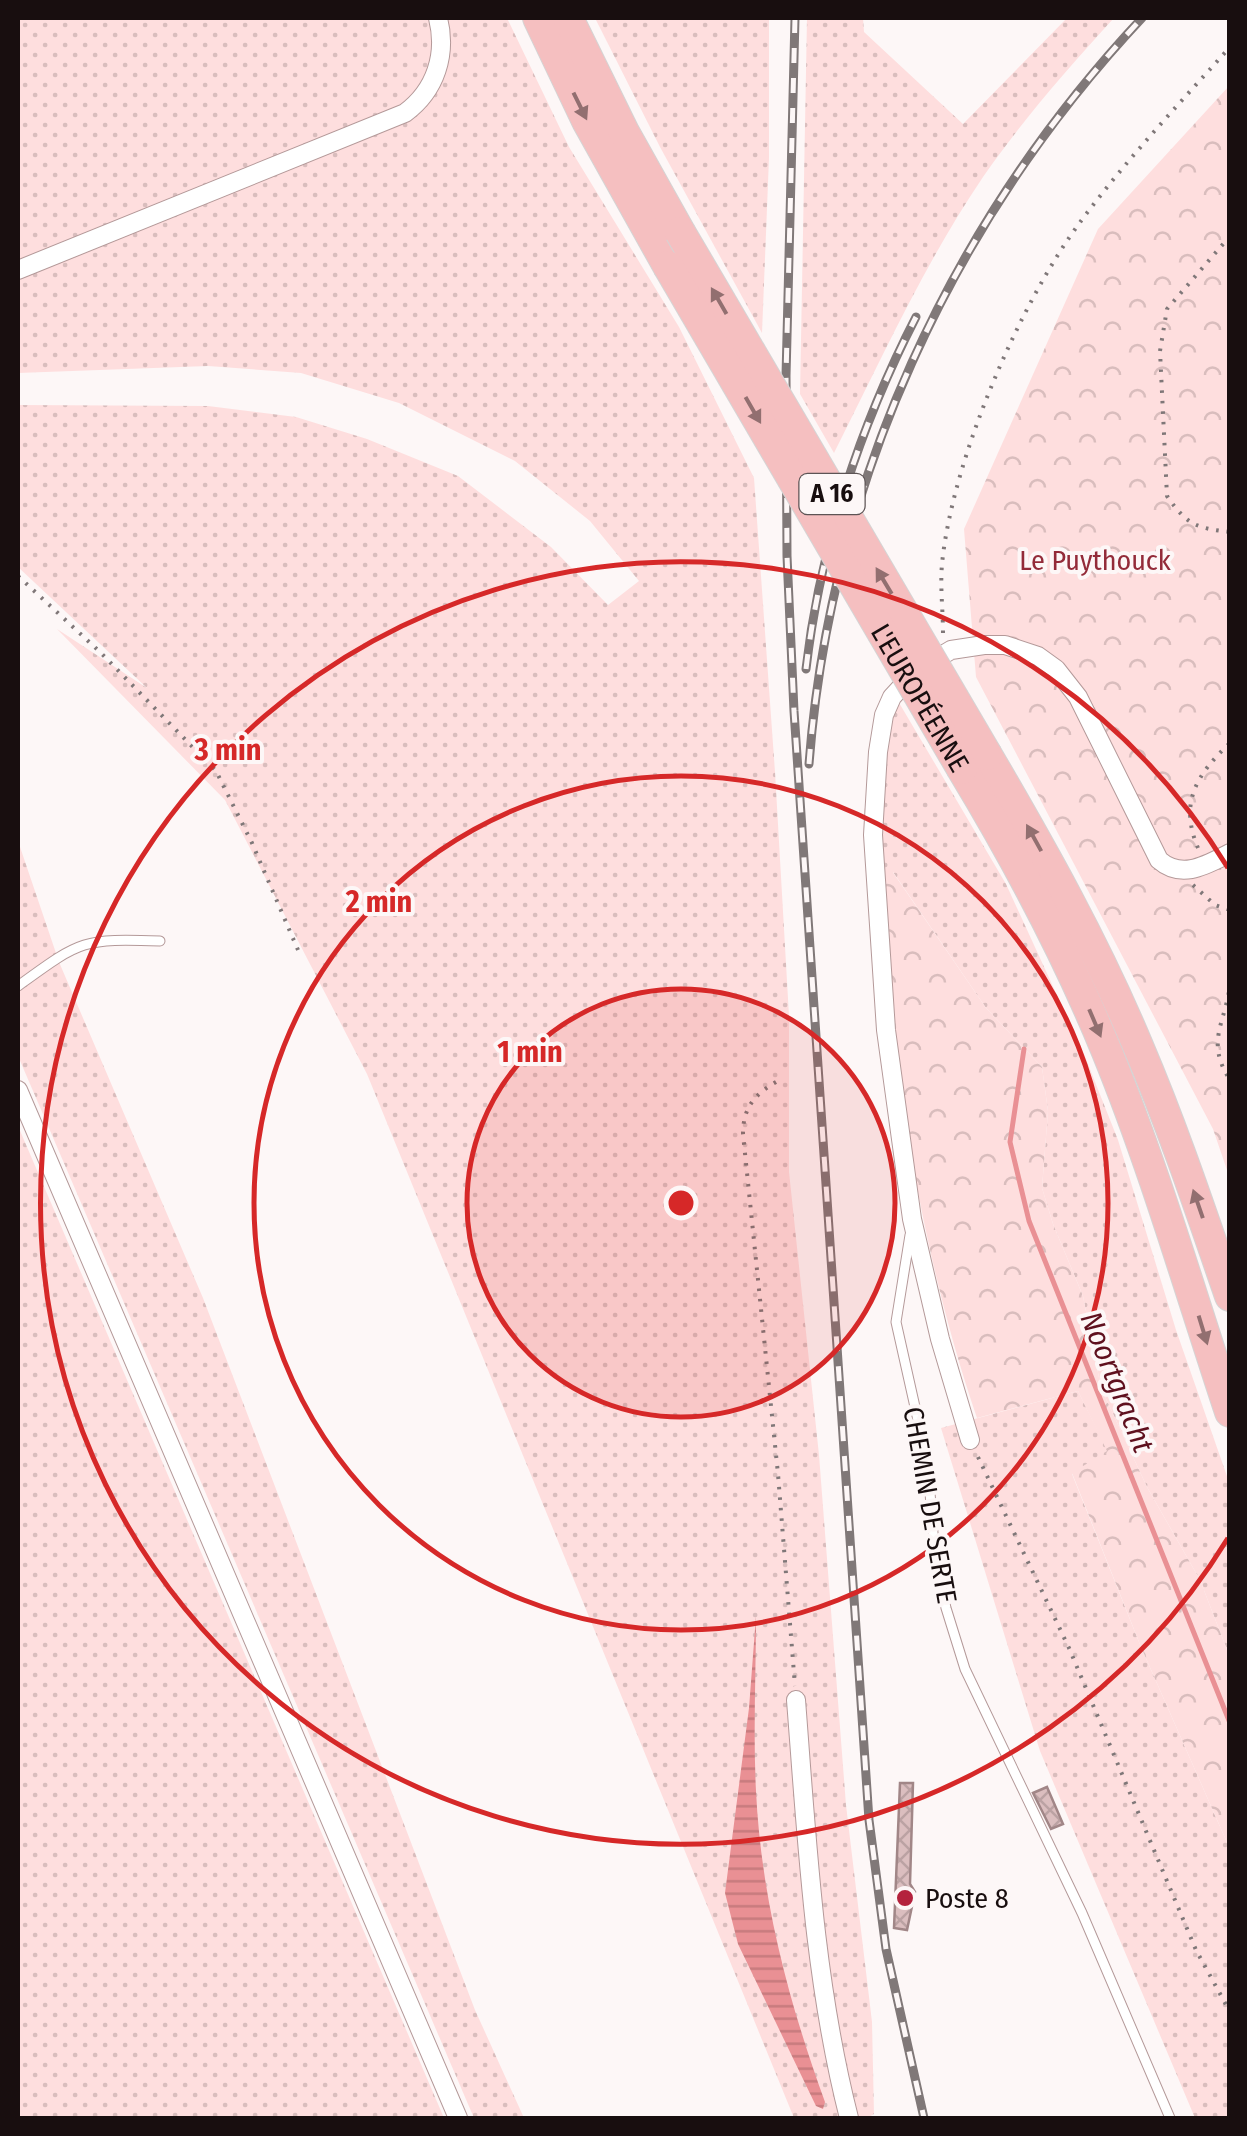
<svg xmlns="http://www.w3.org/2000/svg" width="1247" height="2136" font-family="'Fira Sans Condensed',sans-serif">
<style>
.grass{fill:url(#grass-dots)}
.forest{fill:url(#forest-crowns)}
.water{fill:url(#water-rules)}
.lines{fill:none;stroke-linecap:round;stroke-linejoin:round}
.stream{stroke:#e99094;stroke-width:5}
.building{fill:url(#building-cross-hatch);stroke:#a18687;stroke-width:2.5}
.lane-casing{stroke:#b49999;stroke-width:11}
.street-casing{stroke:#b49999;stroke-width:20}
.highway-casing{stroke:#d5d4d4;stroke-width:32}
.path{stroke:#7f7778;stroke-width:4;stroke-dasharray:2.5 8;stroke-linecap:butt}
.lane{stroke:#fff;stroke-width:9}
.street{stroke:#fff;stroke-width:18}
.highway{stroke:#f5bfc0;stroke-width:30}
.rail-casing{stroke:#807878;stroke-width:9}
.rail{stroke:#fdf7f7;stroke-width:5;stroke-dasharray:15;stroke-linecap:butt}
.highway-bridge-casing{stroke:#d5d4d4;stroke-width:32;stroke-linecap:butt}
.highway-bridge{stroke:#f5bfc0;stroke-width:30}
.oneway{fill:#926f70}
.ring{fill:none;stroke:#d62828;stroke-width:5}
.poi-dot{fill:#b4223d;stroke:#fdf7f7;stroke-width:4}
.labels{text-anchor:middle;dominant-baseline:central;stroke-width:8;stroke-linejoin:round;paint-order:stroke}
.shield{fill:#fdf7f7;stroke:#5d5455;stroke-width:2.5}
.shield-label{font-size:25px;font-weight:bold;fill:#180e0f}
.park-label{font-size:28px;fill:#932b39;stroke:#fdf7f7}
.street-label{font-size:28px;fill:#180e0f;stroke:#fdf7f7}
.poi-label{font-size:28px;fill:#180e0f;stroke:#fdf7f7;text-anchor:start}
.water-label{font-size:30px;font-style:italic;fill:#5f101e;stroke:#fdf7f7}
.centre{fill:#d62828;stroke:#fdf7f7;stroke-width:5}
.ring-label{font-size:30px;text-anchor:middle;font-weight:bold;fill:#d62828;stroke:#fdf7f7;stroke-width:8;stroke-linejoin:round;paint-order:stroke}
</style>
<defs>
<pattern id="grass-dots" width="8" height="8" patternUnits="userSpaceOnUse" patternTransform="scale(2.5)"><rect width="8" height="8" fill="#fedede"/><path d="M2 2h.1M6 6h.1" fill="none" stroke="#d9bdbd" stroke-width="1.8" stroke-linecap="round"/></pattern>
<pattern id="forest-crowns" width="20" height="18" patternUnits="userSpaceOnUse" patternTransform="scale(2.5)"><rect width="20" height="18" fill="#fedede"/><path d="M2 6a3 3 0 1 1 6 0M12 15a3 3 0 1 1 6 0" fill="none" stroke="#d9bdbd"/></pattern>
<pattern id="water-rules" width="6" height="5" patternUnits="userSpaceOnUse" patternTransform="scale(2.5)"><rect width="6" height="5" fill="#e99094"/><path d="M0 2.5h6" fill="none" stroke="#c77b7e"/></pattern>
<pattern id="building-cross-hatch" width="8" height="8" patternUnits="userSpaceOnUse" patternTransform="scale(2.5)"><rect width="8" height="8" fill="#dbbebf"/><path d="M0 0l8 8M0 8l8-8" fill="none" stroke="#bba2a3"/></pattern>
</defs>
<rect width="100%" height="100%" fill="#fdf7f7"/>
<g class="grass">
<polygon points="18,18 507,18 569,147 679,327 754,478 775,772 789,1016 789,1172 819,1455 846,1805 872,2022 874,2114 867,2118 794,2118 367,1074 225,800 57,629 147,688 18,567 18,405 208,406 296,417 367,439 458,476 551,547 608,605 639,581 590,521 515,461 399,403 301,373 208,366 18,373"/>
<polygon points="595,18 769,18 769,158 762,333 660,147"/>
<path d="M 807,18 L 863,18 L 864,32 L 963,124 L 1067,18 L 1114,18 C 1068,68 1022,121 983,177 C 924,264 881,360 834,453 L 800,394 Z"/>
<polygon points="898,701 1006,884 1084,1054 1118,1140 1176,1330 1229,1482 1229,1655 1200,1580 1147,1487 1101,1388 1083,1296 1053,1224 1042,1188 1048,1111 1042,1067 986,1008 893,872 884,888 864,811"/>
<polygon points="18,841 59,962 203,1298 475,2010 524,2118 474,2118 18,1056"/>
<polygon points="18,1126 444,2118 18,2118"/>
<polygon points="1078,1391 1108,1451 1072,1474 1141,1647 1229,1847 1229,2118 1195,2118 1040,1751 941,1428"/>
</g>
<g class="forest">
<polygon points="1229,86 1229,1176 1213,1129 976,677 964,529 1098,229"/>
<path d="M 892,871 L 986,1008 L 1042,1067 L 1048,1111 L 1042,1188 L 1053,1224 L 1083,1296 L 1101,1388 L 1147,1487 L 1200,1580 L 1229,1655 L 1229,1847 L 1141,1647 L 1072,1473 L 1107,1451 L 1078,1391 L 977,1418 C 941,1313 912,1183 900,1073 C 893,1011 889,950 884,888 Z"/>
</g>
<path class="water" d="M 756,1616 C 756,1674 753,1733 756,1791 C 761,1898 789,2003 825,2102 L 823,2109 L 816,2106 L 738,1944 L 725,1893 L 749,1708 Z"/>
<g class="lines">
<polyline class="stream" points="1024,1049 1010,1142 1029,1221 1230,1723"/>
</g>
<g class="building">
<polygon points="900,1783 913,1783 910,1884 915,1892 907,1930 894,1928"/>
<polygon points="1047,1787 1063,1824 1051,1829 1033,1793"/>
</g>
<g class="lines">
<g class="lane-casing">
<g id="lane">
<path d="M 18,986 C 80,941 82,938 160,941"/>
<polyline points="910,1235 896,1322 928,1465 935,1560 946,1608 965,1669 1082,1913 1170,2118"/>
</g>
</g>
<g class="street-casing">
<g id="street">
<path d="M 18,270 L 405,113 C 436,90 447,54 438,18"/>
<polyline points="18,1090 458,2118"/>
<path d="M 970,1440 L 940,1339 L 912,1219 L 886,1030 L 873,835 L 878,752 L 884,715 L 892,697 L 916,671 L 951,650 L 984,645 L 1005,645 L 1038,656 L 1056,669 L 1078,697 L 1159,860 C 1182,880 1206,865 1230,853"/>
<path d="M 796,1700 C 807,1841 814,1981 849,2118"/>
</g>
</g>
<g class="highway-casing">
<g id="highway">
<polyline points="538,18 587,121 668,266"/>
<polyline points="568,18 624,132 680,232"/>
<path d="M 987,755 C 1042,849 1096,945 1138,1046 C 1173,1128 1201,1212 1230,1296"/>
<path d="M 962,769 C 1017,860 1067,954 1107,1052 C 1155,1170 1190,1292 1230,1412"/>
</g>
</g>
<g class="path">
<path d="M 1230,236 L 1167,309 L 1160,351 L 1167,496 C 1187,525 1196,528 1230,532"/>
<polyline points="18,576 100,652 216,771 252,843 301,957"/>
<path d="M 943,633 C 943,610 940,587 942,564 C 952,461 1019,304 1081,221 C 1126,160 1179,104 1230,47"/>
<path d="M 1198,848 C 1179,803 1196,775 1230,743"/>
<polyline points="1193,885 1215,905 1230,910"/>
<path d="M 1230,982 C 1227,1022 1204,1040 1230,1080"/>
<path d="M 776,1082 C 754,1095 743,1108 743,1134 L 778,1474 L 795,1686"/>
<polyline points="978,1457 1069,1648 1196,1950 1230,2012"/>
</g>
<use href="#lane" class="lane"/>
<use href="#street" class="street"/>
<use href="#highway" class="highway"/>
<g class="rail-casing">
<g id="rail">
<polyline points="795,18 786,376 787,556 794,711 869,1820 886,1949 924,2118"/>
<path d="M 806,669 C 820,547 860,426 916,317"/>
<path d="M 809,764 C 830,485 951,222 1142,18"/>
</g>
</g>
<use href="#rail" class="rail"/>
<g class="highway-bridge-casing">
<g id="highway-bridge">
<polyline points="680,232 987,755"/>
<path id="s1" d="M 668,266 L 962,769"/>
</g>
</g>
<use href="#highway-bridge" class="highway-bridge"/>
</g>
<defs><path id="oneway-solid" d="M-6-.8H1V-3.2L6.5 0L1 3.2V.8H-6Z" transform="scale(2.5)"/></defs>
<g class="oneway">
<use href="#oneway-solid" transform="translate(580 106) rotate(64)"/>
<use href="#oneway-solid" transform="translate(719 301) rotate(-120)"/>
<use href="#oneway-solid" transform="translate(753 410) rotate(60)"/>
<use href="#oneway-solid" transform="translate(884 581) rotate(-121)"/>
<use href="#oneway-solid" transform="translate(1034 838) rotate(-119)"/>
<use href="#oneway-solid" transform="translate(1095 1023) rotate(67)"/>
<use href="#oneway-solid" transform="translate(1198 1204) rotate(-109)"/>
<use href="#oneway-solid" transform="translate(1203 1330) rotate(73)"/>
</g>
<circle cx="681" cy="1203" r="214" fill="#d62828" fill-opacity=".12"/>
<g class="ring">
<circle cx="681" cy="1203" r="214"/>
<circle cx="681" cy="1203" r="427"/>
<path d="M1228 1538A641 641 0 1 1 1228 868"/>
</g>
<circle class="poi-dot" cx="905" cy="1898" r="10"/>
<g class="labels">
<rect class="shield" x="799.5" y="474" width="65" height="40" rx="8"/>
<g class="shield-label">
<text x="832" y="494">A 16</text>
</g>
<g class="park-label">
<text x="1095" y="560">Le Puythouck</text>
</g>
<g class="street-label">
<text stroke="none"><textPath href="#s1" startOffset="500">L'EUROPÉENNE</textPath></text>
<text transform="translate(930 1505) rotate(80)">CHEMIN DE SERTE</text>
</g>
<g class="poi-label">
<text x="925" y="1898">Poste 8</text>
</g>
<g class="water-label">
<text transform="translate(1117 1382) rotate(68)">Noortgracht</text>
</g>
</g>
<circle cx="681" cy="1203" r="15" class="centre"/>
<g class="ring-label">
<text x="228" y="760">3 min</text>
<text x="379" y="912">2 min</text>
<text x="530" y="1062">1 min</text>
</g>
<rect width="1247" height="2136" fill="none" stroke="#180e0f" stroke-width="40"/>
</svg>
